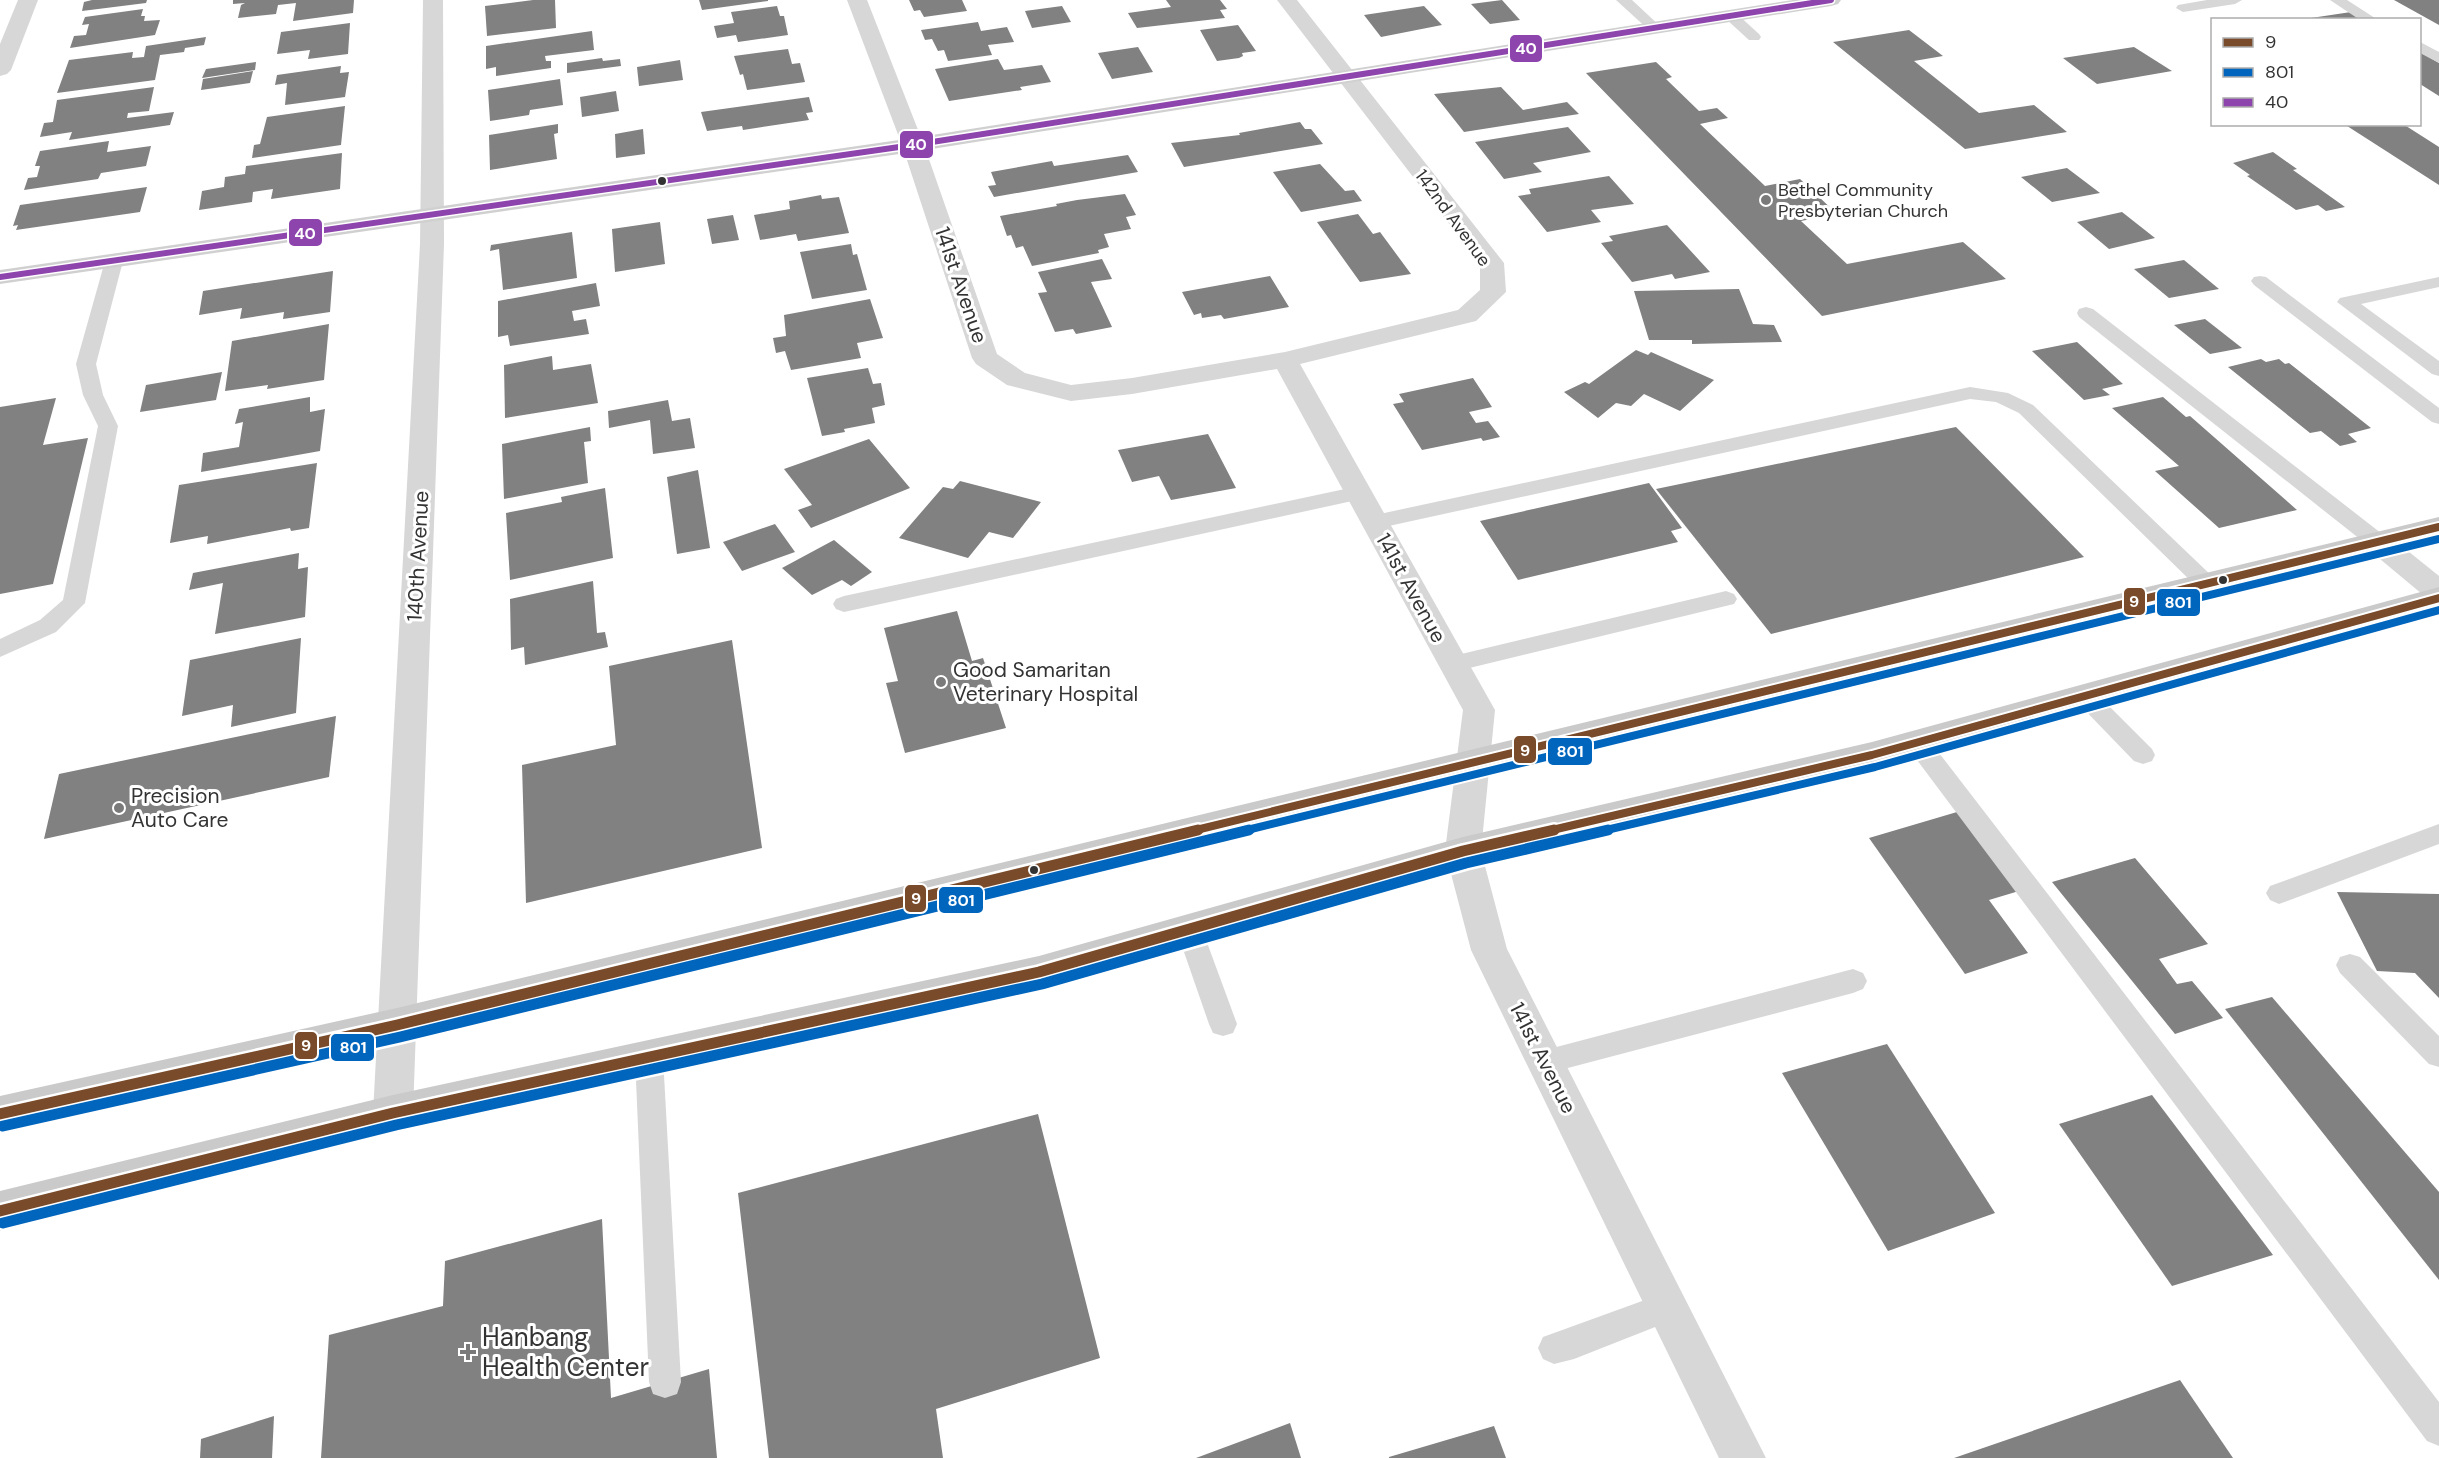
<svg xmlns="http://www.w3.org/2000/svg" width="2439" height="1458" font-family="'DM Sans',sans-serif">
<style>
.building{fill:#818181}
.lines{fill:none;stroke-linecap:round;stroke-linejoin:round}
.service{fill:#d7d7d7;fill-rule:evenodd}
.minor{fill:#d7d7d7;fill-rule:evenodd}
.tertiary{fill:#d7d7d7;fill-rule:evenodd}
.secondary{fill:#d0d0d0;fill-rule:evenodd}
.primary{fill:#cacaca;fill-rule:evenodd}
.bus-1-far1-casing{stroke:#fff;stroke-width:12}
.bus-1-casing{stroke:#fff;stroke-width:16}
.bus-2-far1-casing{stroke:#fff;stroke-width:12}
.bus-2-casing{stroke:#fff;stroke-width:16}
.bus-3-casing{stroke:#fff;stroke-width:9}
.bus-1-far1{stroke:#7a4b2a;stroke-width:8}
.bus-1{stroke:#7a4b2a;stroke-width:11}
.bus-2-far1{stroke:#0065bd;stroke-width:8}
.bus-2{stroke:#0065bd;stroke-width:11}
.bus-3{stroke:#8e44ad;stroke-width:6}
.bus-dot{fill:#333;stroke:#fff;stroke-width:2}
.poi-dot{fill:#7a7a7a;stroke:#fff;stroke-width:2}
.labels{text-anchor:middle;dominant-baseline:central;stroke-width:6;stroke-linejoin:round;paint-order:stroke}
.far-poi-label{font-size:18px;fill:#333;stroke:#fff;text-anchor:start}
.far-street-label{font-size:18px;fill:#333;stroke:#fff}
.street-label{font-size:21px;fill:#333;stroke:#fff}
.poi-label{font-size:21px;fill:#333;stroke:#fff;text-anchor:start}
.near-poi-label{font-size:26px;fill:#333;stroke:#fff;text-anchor:start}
.line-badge{stroke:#fff;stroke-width:2}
.badge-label{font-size:16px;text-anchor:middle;font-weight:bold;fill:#fff}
</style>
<rect width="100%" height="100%" fill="#fff"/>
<g class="building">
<polygon points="92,0 147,0 146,3 82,11 84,2"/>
<polygon points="233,0 354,0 353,13 293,21 296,3 278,5 276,14 238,18 241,5 245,3 233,4"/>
<polygon points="533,0 555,0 556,28 487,36 485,6"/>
<polygon points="699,0 768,0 768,1 702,10"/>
<polygon points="909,0 962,0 967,11 924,17 920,10 914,11"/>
<polygon points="1166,0 1220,0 1227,9 1220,10 1225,18 1137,28 1128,13 1171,7"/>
<polygon points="1502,0 1520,20 1490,24 1471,4"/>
<polygon points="2394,0 2439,0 2439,25"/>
<polygon points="777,6 780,16 784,16 788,35 738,42 736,35 717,38 714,26 734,23 731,12"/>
<polygon points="1062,6 1071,22 1032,28 1025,11"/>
<polygon points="1424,6 1442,25 1381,37 1364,15"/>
<polygon points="143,9 141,16 145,16 144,21 160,20 155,35 70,48 74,36 86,35 89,24 82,25 85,17"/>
<polygon points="2351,12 2364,20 2311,20 2311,18"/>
<polygon points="978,22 981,31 1007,27 1014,42 988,45 992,55 948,61 944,50 938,51 932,39 925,40 921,30"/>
<polygon points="350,23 348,54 308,59 310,50 277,54 281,32"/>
<polygon points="1238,25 1256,51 1242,53 1243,56 1239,58 1217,61 1200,30"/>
<polygon points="1909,30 1943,56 1914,61 1979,113 2034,105 2067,132 1965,149 1833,42"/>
<polygon points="592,31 594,50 545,56 546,61 551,61 551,68 496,76 496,67 486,69 486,46"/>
<polygon points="206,37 204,45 185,48 184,52 160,55 155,80 57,93 69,60 133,52 132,58 144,57 146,46"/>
<polygon points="1138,47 1153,72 1112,79 1098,53"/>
<polygon points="2134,47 2172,71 2097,84 2063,58"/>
<polygon points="788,49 792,64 800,63 805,82 747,90 743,74 740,75 734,56"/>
<polygon points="2420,52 2439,63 2439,96 2420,84"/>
<polygon points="602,58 603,61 620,59 621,66 567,73 567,63"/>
<polygon points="998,59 1004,70 1042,65 1051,82 1020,87 1022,90 949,101 935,69"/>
<polygon points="680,60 683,80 639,86 637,67"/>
<polygon points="256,62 255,70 202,78 206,69"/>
<polygon points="1656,62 1672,77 1666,79 1699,111 1717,108 1728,118 1700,124 1765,186 1800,179 1837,214 1801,221 1847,264 1963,242 2006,279 1822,316 1586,73"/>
<polygon points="341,66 340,73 349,72 345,97 285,105 287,83 275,85 277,75"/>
<polygon points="253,71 250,83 201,90 203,79"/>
<polygon points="560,79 563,105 530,110 529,115 490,121 488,90"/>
<polygon points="154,87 149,111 128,113 127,118 174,112 170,125 69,140 72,132 40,137 44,123 53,122 57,100"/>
<polygon points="1501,87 1523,110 1567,102 1579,114 1464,132 1434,94"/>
<polygon points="616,91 619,111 582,117 580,97"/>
<polygon points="809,97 813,112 806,113 809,120 743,130 742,126 707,131 701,112"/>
<polygon points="345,106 341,145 252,158 254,145 260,144 267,117"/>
<polygon points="1300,122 1305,129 1311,129 1323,144 1184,167 1171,143 1240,135 1239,133"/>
<polygon points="558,124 558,133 554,134 557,159 490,170 489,135"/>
<polygon points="2344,124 2403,124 2439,147 2439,185"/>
<polygon points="1568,127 1591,152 1533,163 1542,172 1504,179 1475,142"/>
<polygon points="643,129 645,154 616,158 615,134"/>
<polygon points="109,141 107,152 151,146 146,166 101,173 98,179 24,190 28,178 37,177 40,166 35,166 40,151"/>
<polygon points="2273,152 2297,169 2293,170 2345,207 2326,211 2318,205 2296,210 2247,176 2250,175 2233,163"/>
<polygon points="342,153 340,189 271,199 273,189 253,192 252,202 199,210 202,191 224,187 225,177 245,174 246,166"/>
<polygon points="1128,155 1138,172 994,197 988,186 996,185 991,172 1052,161 1054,166"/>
<polygon points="1320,164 1345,191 1354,190 1362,201 1301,212 1273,172"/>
<polygon points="2067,168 2100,193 2052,202 2021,177"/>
<polygon points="1609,176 1634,204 1591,210 1601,222 1547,232 1518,196 1531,194 1529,189"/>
<polygon points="147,187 140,212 16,230 18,225 13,226 20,205"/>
<polygon points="1125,194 1136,215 1126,217 1131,229 1104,234 1109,247 1098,250 1099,253 1032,266 1023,246 1016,248 1011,235 1007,236 1000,216 1057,206 1056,204 1077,200"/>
<polygon points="821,195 822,199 839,197 849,233 798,241 796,234 760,240 754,215 790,209 789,201"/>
<polygon points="2122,212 2155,238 2109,249 2077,222"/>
<polygon points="1358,214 1373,234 1380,232 1411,274 1360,282 1317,222"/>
<polygon points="733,215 739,240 712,244 707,219"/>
<polygon points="660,222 665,264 615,272 612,229"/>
<polygon points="1667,225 1710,272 1675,279 1672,274 1632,282 1601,243 1613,241 1609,236"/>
<polygon points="572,232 577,278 503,290 499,249 490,251 491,245"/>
<polygon points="851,244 853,255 857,254 867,290 812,299 800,252"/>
<polygon points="1102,259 1112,279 1091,282 1112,327 1076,334 1073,329 1055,332 1038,293 1047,292 1038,272"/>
<polygon points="2184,260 2219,289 2169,298 2134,269"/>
<polygon points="333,271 330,312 283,319 284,312 240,319 242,308 199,315 203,291"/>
<polygon points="1270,276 1289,307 1224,319 1221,315 1202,318 1201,313 1194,315 1182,292"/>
<polygon points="596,283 600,306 572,311 574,321 586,319 589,334 510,346 508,335 498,337 498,301"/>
<polygon points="1739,289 1753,324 1774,325 1782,342 1692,344 1692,340 1649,340 1634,291"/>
<polygon points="870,299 883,338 857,343 861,358 791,370 785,351 776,353 773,338 786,336 784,315"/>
<polygon points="2205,319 2242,348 2210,354 2174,325"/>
<polygon points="329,324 324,380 267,389 268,385 225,391 232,341"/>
<polygon points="2077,342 2123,384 2102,389 2110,395 2084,400 2032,351"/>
<polygon points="1636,350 1648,355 1651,352 1714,380 1680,411 1644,394 1631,406 1616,403 1598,418 1564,392 1585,382 1589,384"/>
<polygon points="552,356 553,370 591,364 598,403 505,418 504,365"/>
<polygon points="2261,359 2266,362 2279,359 2285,364 2289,363 2371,428 2348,434 2357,442 2340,446 2321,431 2310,433 2228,367"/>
<polygon points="868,368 873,384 881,383 885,405 872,408 875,423 844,429 845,432 822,436 807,378"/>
<polygon points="222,372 216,400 140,412 146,385"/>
<polygon points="1473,378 1492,407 1469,412 1476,423 1488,421 1500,437 1483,441 1481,438 1422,450 1393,404 1404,402 1399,394"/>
<polygon points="310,397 310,412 325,409 320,451 201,472 203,453 239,447 243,422 235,424 239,409"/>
<polygon points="2163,397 2186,417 2190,416 2297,510 2219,528 2155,471 2179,466 2112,408"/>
<polygon points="56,398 43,445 88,438 53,584 0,594 0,407"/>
<polygon points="668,400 672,421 690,418 695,448 653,454 650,420 609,428 608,411"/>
<polygon points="590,427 591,441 584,442 588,483 504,499 502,444"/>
<polygon points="1956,427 2084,557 1771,634 1656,489"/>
<polygon points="1208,434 1236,488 1171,500 1159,476 1132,482 1118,450"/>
<polygon points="869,439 910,488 811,528 798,510 812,505 784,469"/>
<polygon points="317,463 309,528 291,531 290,528 207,544 208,536 170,543 179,485"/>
<polygon points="698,470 710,548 677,554 667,477"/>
<polygon points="960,481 1041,502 1013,538 989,532 968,558 899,538 943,487 953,489"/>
<polygon points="1649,483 1682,528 1671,531 1678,542 1518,580 1480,521"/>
<polygon points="605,488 613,558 510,580 506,513 562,502 561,497"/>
<polygon points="775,524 795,552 742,571 723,542"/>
<polygon points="834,540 872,572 851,586 842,580 812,595 782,568"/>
<polygon points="299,553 298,569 308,567 305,617 215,634 223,583 189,590 193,573"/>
<polygon points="593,581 597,633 605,632 608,647 525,665 524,647 511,650 510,599"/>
<polygon points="957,611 972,661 983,658 1006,728 905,753 886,683 898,681 884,628"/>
<polygon points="301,638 296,713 231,727 233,705 182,716 190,660"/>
<polygon points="732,640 762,848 526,903 522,765 616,745 609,666"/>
<polygon points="336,716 329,777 44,839 59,774"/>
<polygon points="1957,812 2019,891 1989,900 2028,953 1965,974 1869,838"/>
<polygon points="2135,858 2208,944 2159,959 2177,984 2192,981 2223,1018 2175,1034 2052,882"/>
<polygon points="2337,892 2439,894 2439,998 2415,973 2377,971"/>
<polygon points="2272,997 2439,1192 2439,1280 2225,1009"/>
<polygon points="1887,1044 1995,1213 1888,1251 1782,1073"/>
<polygon points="2152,1095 2273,1255 2172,1286 2059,1124"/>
<polygon points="1038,1114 1100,1358 936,1409 943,1458 769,1458 738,1193"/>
<polygon points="602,1219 611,1398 709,1369 717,1458 321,1458 329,1335 443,1306 445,1261"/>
<polygon points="2180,1380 2233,1458 1954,1458"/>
<polygon points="274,1416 272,1458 200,1458 201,1439"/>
<polygon points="1290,1423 1301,1458 1196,1458"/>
<polygon points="1494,1426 1506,1458 1389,1458 1389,1457"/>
</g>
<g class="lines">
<g class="service">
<polygon points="1616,0 1632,0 1662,28 1660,31 1650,31"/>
<polygon points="2207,0 2242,0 2235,4 2183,12 2176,8 2178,5"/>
<polygon points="2330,0 2347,0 2378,20 2360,20"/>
<polygon points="1731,12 1736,13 1759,34 1761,37 1759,40 1749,40 1726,19 1724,16"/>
<polygon points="2420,42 2439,52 2439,63 2420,53"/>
<polygon points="114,256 120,257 123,261 96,364 103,395 118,426 85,603 56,632 0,657 0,639 40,620 63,600 98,426 83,395 76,364 105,261 108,257"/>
<polygon points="2260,276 2266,277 2439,408 2439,424 2432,422 2254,285 2251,281 2254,277"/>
<polygon points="2439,277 2439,287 2361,304 2439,361 2439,376 2432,374 2337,302 2340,298"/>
<polygon points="2086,307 2093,309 2386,537 2389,542 2386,547 2378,549 2370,547 2079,317 2077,313 2079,309"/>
<polygon points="1970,387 2008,393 2033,405 2215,579 2218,584 2215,589 2207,592 2199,589 2019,413 1996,402 1970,399 1375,529 1367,527 1364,522 1367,517 1375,515"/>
<polygon points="1359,486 1366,488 1369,493 1366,498 844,612 836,609 833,604 836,599 844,596"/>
<polygon points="1726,591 1734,594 1737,599 1734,604 1453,672 1445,670 1441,664 1445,658 1453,656"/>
<polygon points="2085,687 2093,690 2152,749 2155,755 2152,761 2143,764 2134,761 2077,702 2073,696 2077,690"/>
<polygon points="1917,733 1926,736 2439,1402 2439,1446 2427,1441 1908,748 1905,742 1908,736"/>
<polygon points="2439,824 2439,844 2279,904 2270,900 2266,893 2270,886"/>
<polygon points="1189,918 1198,921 1202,929 1237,1024 1233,1033 1223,1036 1213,1033 1209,1024 1176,929 1180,921"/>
<polygon points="2350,954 2360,957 2439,1036 2439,1067 2429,1064 2340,973 2336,965 2340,957"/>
<polygon points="1853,969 1863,973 1867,981 1863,989 1853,993 1545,1074 1535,1071 1531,1062 1535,1053 1545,1050"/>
<polygon points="649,1045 659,1048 663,1057 681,1382 677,1394 665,1398 653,1394 649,1382 635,1057 639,1048"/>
<polygon points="1667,1292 1678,1296 1683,1307 1678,1318 1574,1359 1554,1364 1543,1359 1538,1348 1543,1337"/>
</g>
<g class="minor">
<polygon points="18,0 38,0 11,70 7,74 0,76 0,44"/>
<polygon points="423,0 443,0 444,244 413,1113 407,1126 393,1131 379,1126 373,1113 420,244"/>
<polygon points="847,0 867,0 924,145 997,354 1025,373 1071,385 1132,378 1285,352 1458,310 1480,290 1480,264 1277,0 1297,0 1504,263 1506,292 1476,321 1300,364 1495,710 1481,851 1507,949 1766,1458 1719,1458 1471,950 1445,851 1463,710 1277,369 1132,394 1071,401 1007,385 976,364 972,358 902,145"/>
</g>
<polygon class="tertiary" points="2378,532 2388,535 2439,576 2439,602 2428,599 2368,549 2363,542 2368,535"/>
<polygon class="secondary" points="1793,0 1841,0 1838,4 1831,6 913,152 0,284 0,270 913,138"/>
<g class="primary">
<polygon points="2439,517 2439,537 397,1042 0,1132 0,1096 397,1008"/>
<polygon points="2439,587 2439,609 1872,768 1463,865 1039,988 393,1131 0,1231 0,1191 393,1095 1039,956 1463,837 1872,742"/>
</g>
<g class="bus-1-far1-casing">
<g id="bus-1-far1">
<polyline points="1192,831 2439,527"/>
<polyline points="1548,831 1872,755 2439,598"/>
</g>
</g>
<g class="bus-1-casing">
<g id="bus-1">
<polyline points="0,1114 397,1025 1198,830"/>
<polyline points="0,1211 393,1113 1039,972 1463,851 1554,830"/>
</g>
</g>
<g class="bus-2-far1-casing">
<g id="bus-2-far1">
<polyline points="1243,831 2439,539"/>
<polyline points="1602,831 1875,767 2439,610"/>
</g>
</g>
<g class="bus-2-casing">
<g id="bus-2">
<polyline points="3,1126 400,1037 1249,830"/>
<polyline points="3,1223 396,1125 1042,984 1466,863 1608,830"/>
</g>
</g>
<g class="bus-3-casing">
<polyline id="bus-3" points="0,277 913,145 1831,0"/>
</g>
<use href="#bus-1-far1" class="bus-1-far1"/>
<use href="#bus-1" class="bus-1"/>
<use href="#bus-2-far1" class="bus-2-far1"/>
<use href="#bus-2" class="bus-2"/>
<use href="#bus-3" class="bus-3"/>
</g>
<g class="bus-dot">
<circle cx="662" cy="181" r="5"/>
<circle cx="2223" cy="580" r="5"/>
<circle cx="1034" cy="870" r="5"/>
</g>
<g class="poi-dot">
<circle cx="1766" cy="200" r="6"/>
<circle cx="941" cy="682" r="6"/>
<circle cx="119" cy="808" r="6"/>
<path d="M465 1343h6v6h6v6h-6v6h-6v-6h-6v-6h6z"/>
</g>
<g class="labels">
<g class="far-poi-label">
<text x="1778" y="190">Bethel Community<tspan x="1778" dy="21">Presbyterian Church</tspan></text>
</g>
<g class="far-street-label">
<text transform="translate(1453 218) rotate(54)">142nd Avenue</text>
</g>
<g class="street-label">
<text transform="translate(961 285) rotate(71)">141st Avenue</text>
<text transform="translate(418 556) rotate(-87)">140th Avenue</text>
<text transform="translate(1411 588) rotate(61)">141st Avenue</text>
<text transform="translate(1543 1058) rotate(63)">141st Avenue</text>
</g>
<g class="poi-label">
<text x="953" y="670">Good Samaritan<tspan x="953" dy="24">Veterinary Hospital</tspan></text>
<text x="131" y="796">Precision<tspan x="131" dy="24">Auto Care</tspan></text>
</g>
<g class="near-poi-label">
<text x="482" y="1337">Hanbang<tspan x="482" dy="30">Health Center</tspan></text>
</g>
</g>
<g class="line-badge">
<rect x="1509" y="34" width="34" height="29" rx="6" fill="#8e44ad"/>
<rect x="899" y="130" width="35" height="29" rx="6" fill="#8e44ad"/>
<rect x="288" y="218" width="35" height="29" rx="6" fill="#8e44ad"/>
<rect x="2123" y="587" width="23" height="29" rx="6" fill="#7a4b2a"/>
<rect x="2156" y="588" width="45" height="29" rx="6" fill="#0065bd"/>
<rect x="1513" y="735" width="24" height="29" rx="6" fill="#7a4b2a"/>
<rect x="1547" y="737" width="46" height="29" rx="6" fill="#0065bd"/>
<rect x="904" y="884" width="23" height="29" rx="6" fill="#7a4b2a"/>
<rect x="938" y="886" width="46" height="28" rx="6" fill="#0065bd"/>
<rect x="294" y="1031" width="24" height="29" rx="6" fill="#7a4b2a"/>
<rect x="330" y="1033" width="45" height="29" rx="6" fill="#0065bd"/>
</g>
<g class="badge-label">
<text x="1526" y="54">40</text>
<text x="916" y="150">40</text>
<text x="305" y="239">40</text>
<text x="2134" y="607">9</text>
<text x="2178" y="608">801</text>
<text x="1525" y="756">9</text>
<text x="1570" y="757">801</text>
<text x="916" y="904">9</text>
<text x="961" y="906">801</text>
<text x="306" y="1051">9</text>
<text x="353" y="1053">801</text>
</g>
<rect x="2211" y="18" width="210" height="108" fill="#ffffff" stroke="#adadad" stroke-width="1.5"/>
<rect x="2223" y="38" width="30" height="9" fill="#7a4b2a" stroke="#adadad" stroke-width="1.5"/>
<text x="2265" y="48" font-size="18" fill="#333333">9</text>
<rect x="2223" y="68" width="30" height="9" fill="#0065bd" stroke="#adadad" stroke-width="1.5"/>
<text x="2265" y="78" font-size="18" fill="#333333">801</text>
<rect x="2223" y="98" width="30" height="9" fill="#8e44ad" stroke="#adadad" stroke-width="1.5"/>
<text x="2265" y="108" font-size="18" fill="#333333">40</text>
</svg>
